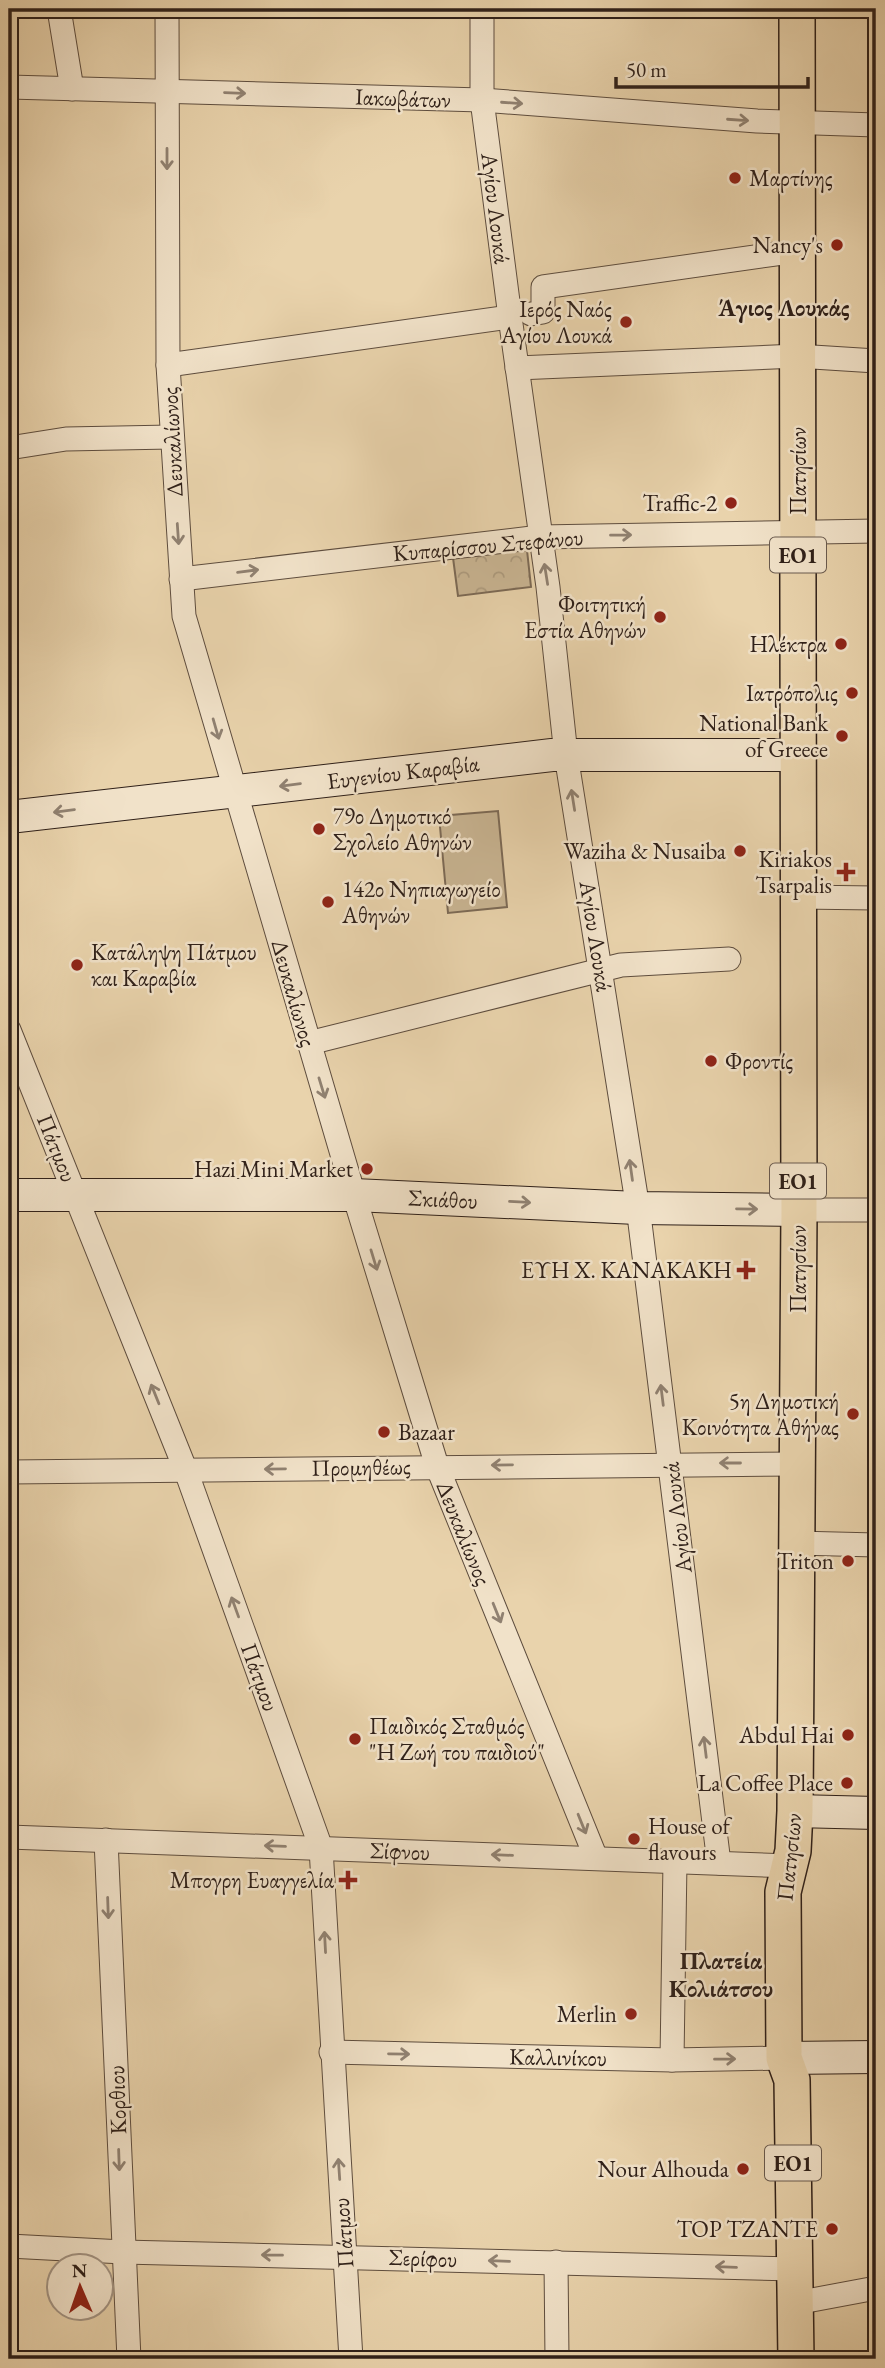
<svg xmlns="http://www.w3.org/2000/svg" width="885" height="2368" font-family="'EB Garamond',serif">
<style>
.park{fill:url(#park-crowns);stroke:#7c6a56;stroke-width:2}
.pitch{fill:#c9b593;stroke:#7c6a56;stroke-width:2}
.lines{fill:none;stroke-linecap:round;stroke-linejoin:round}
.street-casing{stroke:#5e4d3e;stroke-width:25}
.secondary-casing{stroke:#2f2019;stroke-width:34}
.primary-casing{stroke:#2f2019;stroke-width:38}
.street{stroke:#f1e2c9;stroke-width:23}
.secondary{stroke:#f1e2c9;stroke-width:32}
.primary{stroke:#e9d3ac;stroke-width:35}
.oneway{stroke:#908171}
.poi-dot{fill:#8f2418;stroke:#f1e2c9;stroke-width:2.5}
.labels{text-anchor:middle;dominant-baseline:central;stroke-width:5;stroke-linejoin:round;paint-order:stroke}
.shield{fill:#f1e2c9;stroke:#695a4e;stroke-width:2}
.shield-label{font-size:21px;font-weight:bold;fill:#2f2019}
.street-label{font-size:23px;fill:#2f2019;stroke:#f1e2c9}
.poi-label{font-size:23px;fill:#2f2019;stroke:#f1e2c9;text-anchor:end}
.neighbourhood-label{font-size:24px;font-weight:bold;fill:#2f2019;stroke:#f1e2c9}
</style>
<defs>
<pattern id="park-crowns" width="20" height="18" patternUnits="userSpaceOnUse" patternTransform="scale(1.75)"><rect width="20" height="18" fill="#c9b593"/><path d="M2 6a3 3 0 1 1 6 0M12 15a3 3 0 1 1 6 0" fill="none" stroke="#ad9b7e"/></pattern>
</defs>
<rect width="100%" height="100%" fill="#e9d3ac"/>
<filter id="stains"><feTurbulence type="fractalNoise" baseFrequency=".00286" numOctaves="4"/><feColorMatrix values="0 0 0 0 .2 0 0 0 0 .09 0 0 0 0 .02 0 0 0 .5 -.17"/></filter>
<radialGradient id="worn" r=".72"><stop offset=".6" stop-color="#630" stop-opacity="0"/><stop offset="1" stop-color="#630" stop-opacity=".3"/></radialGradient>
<polygon class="park" points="526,541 531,587 458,596 452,550"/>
<polygon class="pitch" points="498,811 507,907 448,913 439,816"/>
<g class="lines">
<g class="street-casing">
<g id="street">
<polyline points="59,9 72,89"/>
<polyline points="167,9 168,365 184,616 354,1195 437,1466 596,1858"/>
<polyline points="482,9 482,100 510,317 548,587 566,755 639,1215 719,1863"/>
<polyline points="9,87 482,100 757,121 876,125"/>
<polyline points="531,314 543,312 543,287 797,251"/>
<polyline points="168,365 510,317"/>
<polyline points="517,368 797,356 876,361"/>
<polyline points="9,448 66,439 171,437"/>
<polyline points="181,579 540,537 876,531"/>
<polyline points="798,897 876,898"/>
<polyline points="9,1030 186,1471 321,1848 351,2359"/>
<polyline points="309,1043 621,965 729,959"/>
<polyline points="799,1210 876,1210"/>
<polyline points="9,1472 798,1464"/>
<polyline points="796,1543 876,1545"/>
<polyline points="9,1837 790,1866"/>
<polyline points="106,1840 129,2359"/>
<polyline points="331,2052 672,2060 784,2058"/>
<polyline points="672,2060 675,1861"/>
<polyline points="9,2246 123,2252 795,2269"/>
<polyline points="556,2262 557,2359"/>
<polyline points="796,2303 876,2288"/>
</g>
</g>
<g class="secondary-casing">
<g id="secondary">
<polyline points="9,817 552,755 798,755"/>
<polyline points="9,1195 354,1195 637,1208 799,1210"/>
<polyline points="795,1811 876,1813"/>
<polyline points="784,2058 876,2057"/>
</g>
</g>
<g class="primary-casing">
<polyline id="primary" points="796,2359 792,2080 784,2058 783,1892 793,1851 795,1811 799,1210 797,9"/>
</g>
<use href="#street" class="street"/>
<use href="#secondary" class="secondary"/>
<use href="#primary" class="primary"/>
</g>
<defs><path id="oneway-shaft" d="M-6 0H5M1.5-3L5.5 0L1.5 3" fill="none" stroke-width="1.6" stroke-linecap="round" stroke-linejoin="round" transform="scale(1.75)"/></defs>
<g class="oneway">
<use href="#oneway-shaft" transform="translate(235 93) rotate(2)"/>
<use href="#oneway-shaft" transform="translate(512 103) rotate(4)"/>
<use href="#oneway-shaft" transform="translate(738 120) rotate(4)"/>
<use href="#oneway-shaft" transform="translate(167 159) rotate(90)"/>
<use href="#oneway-shaft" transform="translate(178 534) rotate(86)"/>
<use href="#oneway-shaft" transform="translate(621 535) rotate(-1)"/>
<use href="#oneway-shaft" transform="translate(248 571) rotate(-7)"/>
<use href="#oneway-shaft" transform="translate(546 574) rotate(-99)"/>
<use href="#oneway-shaft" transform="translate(216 729) rotate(74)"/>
<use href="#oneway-shaft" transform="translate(290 785) rotate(173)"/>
<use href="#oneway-shaft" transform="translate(573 800) rotate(-99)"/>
<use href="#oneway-shaft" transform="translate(64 811) rotate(173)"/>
<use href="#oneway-shaft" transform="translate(322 1088) rotate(73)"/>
<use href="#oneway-shaft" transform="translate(631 1170) rotate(-98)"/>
<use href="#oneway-shaft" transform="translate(520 1202) rotate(3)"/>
<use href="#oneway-shaft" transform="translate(747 1209) rotate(1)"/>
<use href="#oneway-shaft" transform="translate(374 1260) rotate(73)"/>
<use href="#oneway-shaft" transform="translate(155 1394) rotate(-112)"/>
<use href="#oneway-shaft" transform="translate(662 1395) rotate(-97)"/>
<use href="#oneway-shaft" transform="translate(730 1463) rotate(-180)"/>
<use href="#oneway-shaft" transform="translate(502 1465) rotate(179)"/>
<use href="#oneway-shaft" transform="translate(275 1469) rotate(179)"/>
<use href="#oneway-shaft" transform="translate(235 1607) rotate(-110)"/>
<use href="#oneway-shaft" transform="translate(497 1613) rotate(68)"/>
<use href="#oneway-shaft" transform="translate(705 1747) rotate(-97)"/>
<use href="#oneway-shaft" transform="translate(582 1824) rotate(68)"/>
<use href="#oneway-shaft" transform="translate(275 1846) rotate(-178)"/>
<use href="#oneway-shaft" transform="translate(502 1855) rotate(-178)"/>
<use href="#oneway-shaft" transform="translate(108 1908) rotate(88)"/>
<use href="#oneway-shaft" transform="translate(325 1942) rotate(-93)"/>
<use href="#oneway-shaft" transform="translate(399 2054) rotate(1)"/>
<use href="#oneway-shaft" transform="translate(725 2059) rotate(-1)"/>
<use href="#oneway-shaft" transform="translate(119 2160) rotate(88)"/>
<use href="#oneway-shaft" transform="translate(339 2169) rotate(-94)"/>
<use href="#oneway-shaft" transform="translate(272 2255) rotate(-179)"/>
<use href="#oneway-shaft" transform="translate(499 2261) rotate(-178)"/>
<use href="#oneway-shaft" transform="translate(726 2267) rotate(-178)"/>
</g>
<g class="poi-dot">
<circle cx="735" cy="178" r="7"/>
<circle cx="837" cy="245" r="7"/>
<circle cx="626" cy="322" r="7"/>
<circle cx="731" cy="503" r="7"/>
<circle cx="660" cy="617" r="7"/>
<circle cx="841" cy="644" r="7"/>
<circle cx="852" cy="693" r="7"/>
<circle cx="842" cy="736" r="7"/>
<circle cx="319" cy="829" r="7"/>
<circle cx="740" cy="851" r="7"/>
<path d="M842.5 861.5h7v7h7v7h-7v7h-7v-7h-7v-7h7z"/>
<circle cx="328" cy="902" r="7"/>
<circle cx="77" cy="965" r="7"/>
<circle cx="711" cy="1061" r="7"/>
<circle cx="367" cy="1169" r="7"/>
<path d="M742.5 1259.5h7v7h7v7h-7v7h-7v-7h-7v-7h7z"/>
<circle cx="853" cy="1414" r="7"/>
<circle cx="384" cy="1432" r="7"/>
<circle cx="848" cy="1561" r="7"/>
<circle cx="848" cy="1735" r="7"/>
<circle cx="355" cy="1739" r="7"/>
<circle cx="847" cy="1783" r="7"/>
<circle cx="634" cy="1839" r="7"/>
<path d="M344.5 1869.5h7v7h7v7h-7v7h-7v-7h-7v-7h7z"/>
<circle cx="631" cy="2014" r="7"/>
<circle cx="743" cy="2169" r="7"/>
<circle cx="832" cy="2229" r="7"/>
</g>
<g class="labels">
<g class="shield">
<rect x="770" y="537.5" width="56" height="35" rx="5"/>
<rect x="770" y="1163.5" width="56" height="35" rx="5"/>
<rect x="765" y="2145.5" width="56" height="35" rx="5"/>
</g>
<g class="shield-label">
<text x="798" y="555">ΕΟ1</text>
<text x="798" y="1181">ΕΟ1</text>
<text x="793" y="2163">ΕΟ1</text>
</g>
<g class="street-label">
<text transform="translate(403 98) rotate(2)">Ιακωβάτων</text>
<text transform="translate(496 208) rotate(83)">Αγίου Λουκά</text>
<text transform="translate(172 442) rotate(-93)">Δευκαλίωνος</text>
<text transform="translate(798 471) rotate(-90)">Πατησίων</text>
<text transform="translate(488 545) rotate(-5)">Κυπαρίσσου Στεφάνου</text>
<text transform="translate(403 772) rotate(-7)">Ευγενίου Καραβία</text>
<text transform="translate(596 936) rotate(81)">Αγίου Λουκά</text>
<text transform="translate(294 993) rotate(74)">Δευκαλίωνος</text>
<text transform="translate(57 1148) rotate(68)">Πάτμου</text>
<text transform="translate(443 1199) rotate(3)">Σκιάθου</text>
<text transform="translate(798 1269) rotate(-90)">Πατησίων</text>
<text transform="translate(361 1467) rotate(-1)">Προμηθέως</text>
<text transform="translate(677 1518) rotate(-97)">Αγίου Λουκά</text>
<text transform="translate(464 1533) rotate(68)">Δευκαλίωνος</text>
<text transform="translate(260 1677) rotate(70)">Πάτμου</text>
<text transform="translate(400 1851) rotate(2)">Σίφνου</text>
<text transform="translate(789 1857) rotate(-84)">Πατησίων</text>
<text transform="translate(558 2057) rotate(1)">Καλλινίκου</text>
<text transform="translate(117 2100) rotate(-92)">Κορθιου</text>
<text transform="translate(343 2233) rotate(-94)">Πάτμου</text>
<text transform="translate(423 2258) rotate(2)">Σερίφου</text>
</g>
<g class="poi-label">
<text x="749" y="178" text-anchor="start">Μαρτίνης</text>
<text x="823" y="245">Nancy's</text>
<text x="612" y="309">Ιερός Ναός<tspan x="612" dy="26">Αγίου Λουκά</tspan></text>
<text x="717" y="503">Traffic-2</text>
<text x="646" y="604">Φοιτητική<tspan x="646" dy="26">Εστία Αθηνών</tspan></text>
<text x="827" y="644">Ηλέκτρα</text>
<text x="838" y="693">Ιατρόπολις</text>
<text x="828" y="723">National Bank<tspan x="828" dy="26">of Greece</tspan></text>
<text x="333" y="816" text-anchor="start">79ο Δημοτικό<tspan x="333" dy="26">Σχολείο Αθηνών</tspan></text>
<text x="726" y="851">Waziha &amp; Nusaiba</text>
<text x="832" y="859">Kiriakos<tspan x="832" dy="26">Tsarpalis</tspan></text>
<text x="342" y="889" text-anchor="start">142ο Νηπιαγωγείο<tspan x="342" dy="26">Αθηνών</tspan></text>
<text x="91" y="952" text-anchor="start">Κατάληψη Πάτμου<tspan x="91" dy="26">και Καραβία</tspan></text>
<text x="725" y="1061" text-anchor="start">Φροντίς</text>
<text x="353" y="1169">Hazi Mini Market</text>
<text x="732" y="1270">ΕΥΗ Χ. ΚΑΝΑΚΑΚΗ</text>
<text x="839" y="1401">5η Δημοτική<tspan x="839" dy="26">Κοινότητα Αθήνας</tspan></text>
<text x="398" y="1432" text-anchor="start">Bazaar</text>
<text x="834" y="1561">Triton</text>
<text x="369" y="1726" text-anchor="start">Παιδικός Σταθμός<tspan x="369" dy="26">"Η Ζωή του παιδιού"</tspan></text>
<text x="834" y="1735">Abdul Hai</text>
<text x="833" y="1783">La Coffee Place</text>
<text x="648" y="1826" text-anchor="start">House of<tspan x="648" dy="26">flavours</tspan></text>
<text x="334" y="1880">Μπογρη Ευαγγελία</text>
<text x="617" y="2014">Merlin</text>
<text x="729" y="2169">Nour Alhouda</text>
<text x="818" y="2229">TOP TZANTE</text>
</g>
<g class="neighbourhood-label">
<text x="784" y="307">Άγιος Λουκάς</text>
<text x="721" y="1960">Πλατεία<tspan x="721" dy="28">Κολιάτσου</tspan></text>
</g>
</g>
<rect width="885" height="2368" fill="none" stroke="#e9d3ac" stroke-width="35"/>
<rect x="10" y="10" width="864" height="2347" fill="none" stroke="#2f2019" stroke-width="3.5"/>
<rect x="18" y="18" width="850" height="2333" fill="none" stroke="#2f2019" stroke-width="2"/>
<g transform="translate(80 2287) rotate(358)"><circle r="33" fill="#f1e2c9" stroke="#a39483" stroke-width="2"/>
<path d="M0-5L12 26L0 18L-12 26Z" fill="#8f2418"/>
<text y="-10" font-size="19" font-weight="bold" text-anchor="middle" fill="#2f2019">N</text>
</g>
<path d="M616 77v10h192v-10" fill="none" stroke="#2f2019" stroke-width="3.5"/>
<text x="626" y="77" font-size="21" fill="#2f2019" stroke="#f1e2c9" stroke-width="5" paint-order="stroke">50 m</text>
<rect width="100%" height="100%" filter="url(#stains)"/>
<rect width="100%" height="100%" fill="url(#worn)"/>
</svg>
